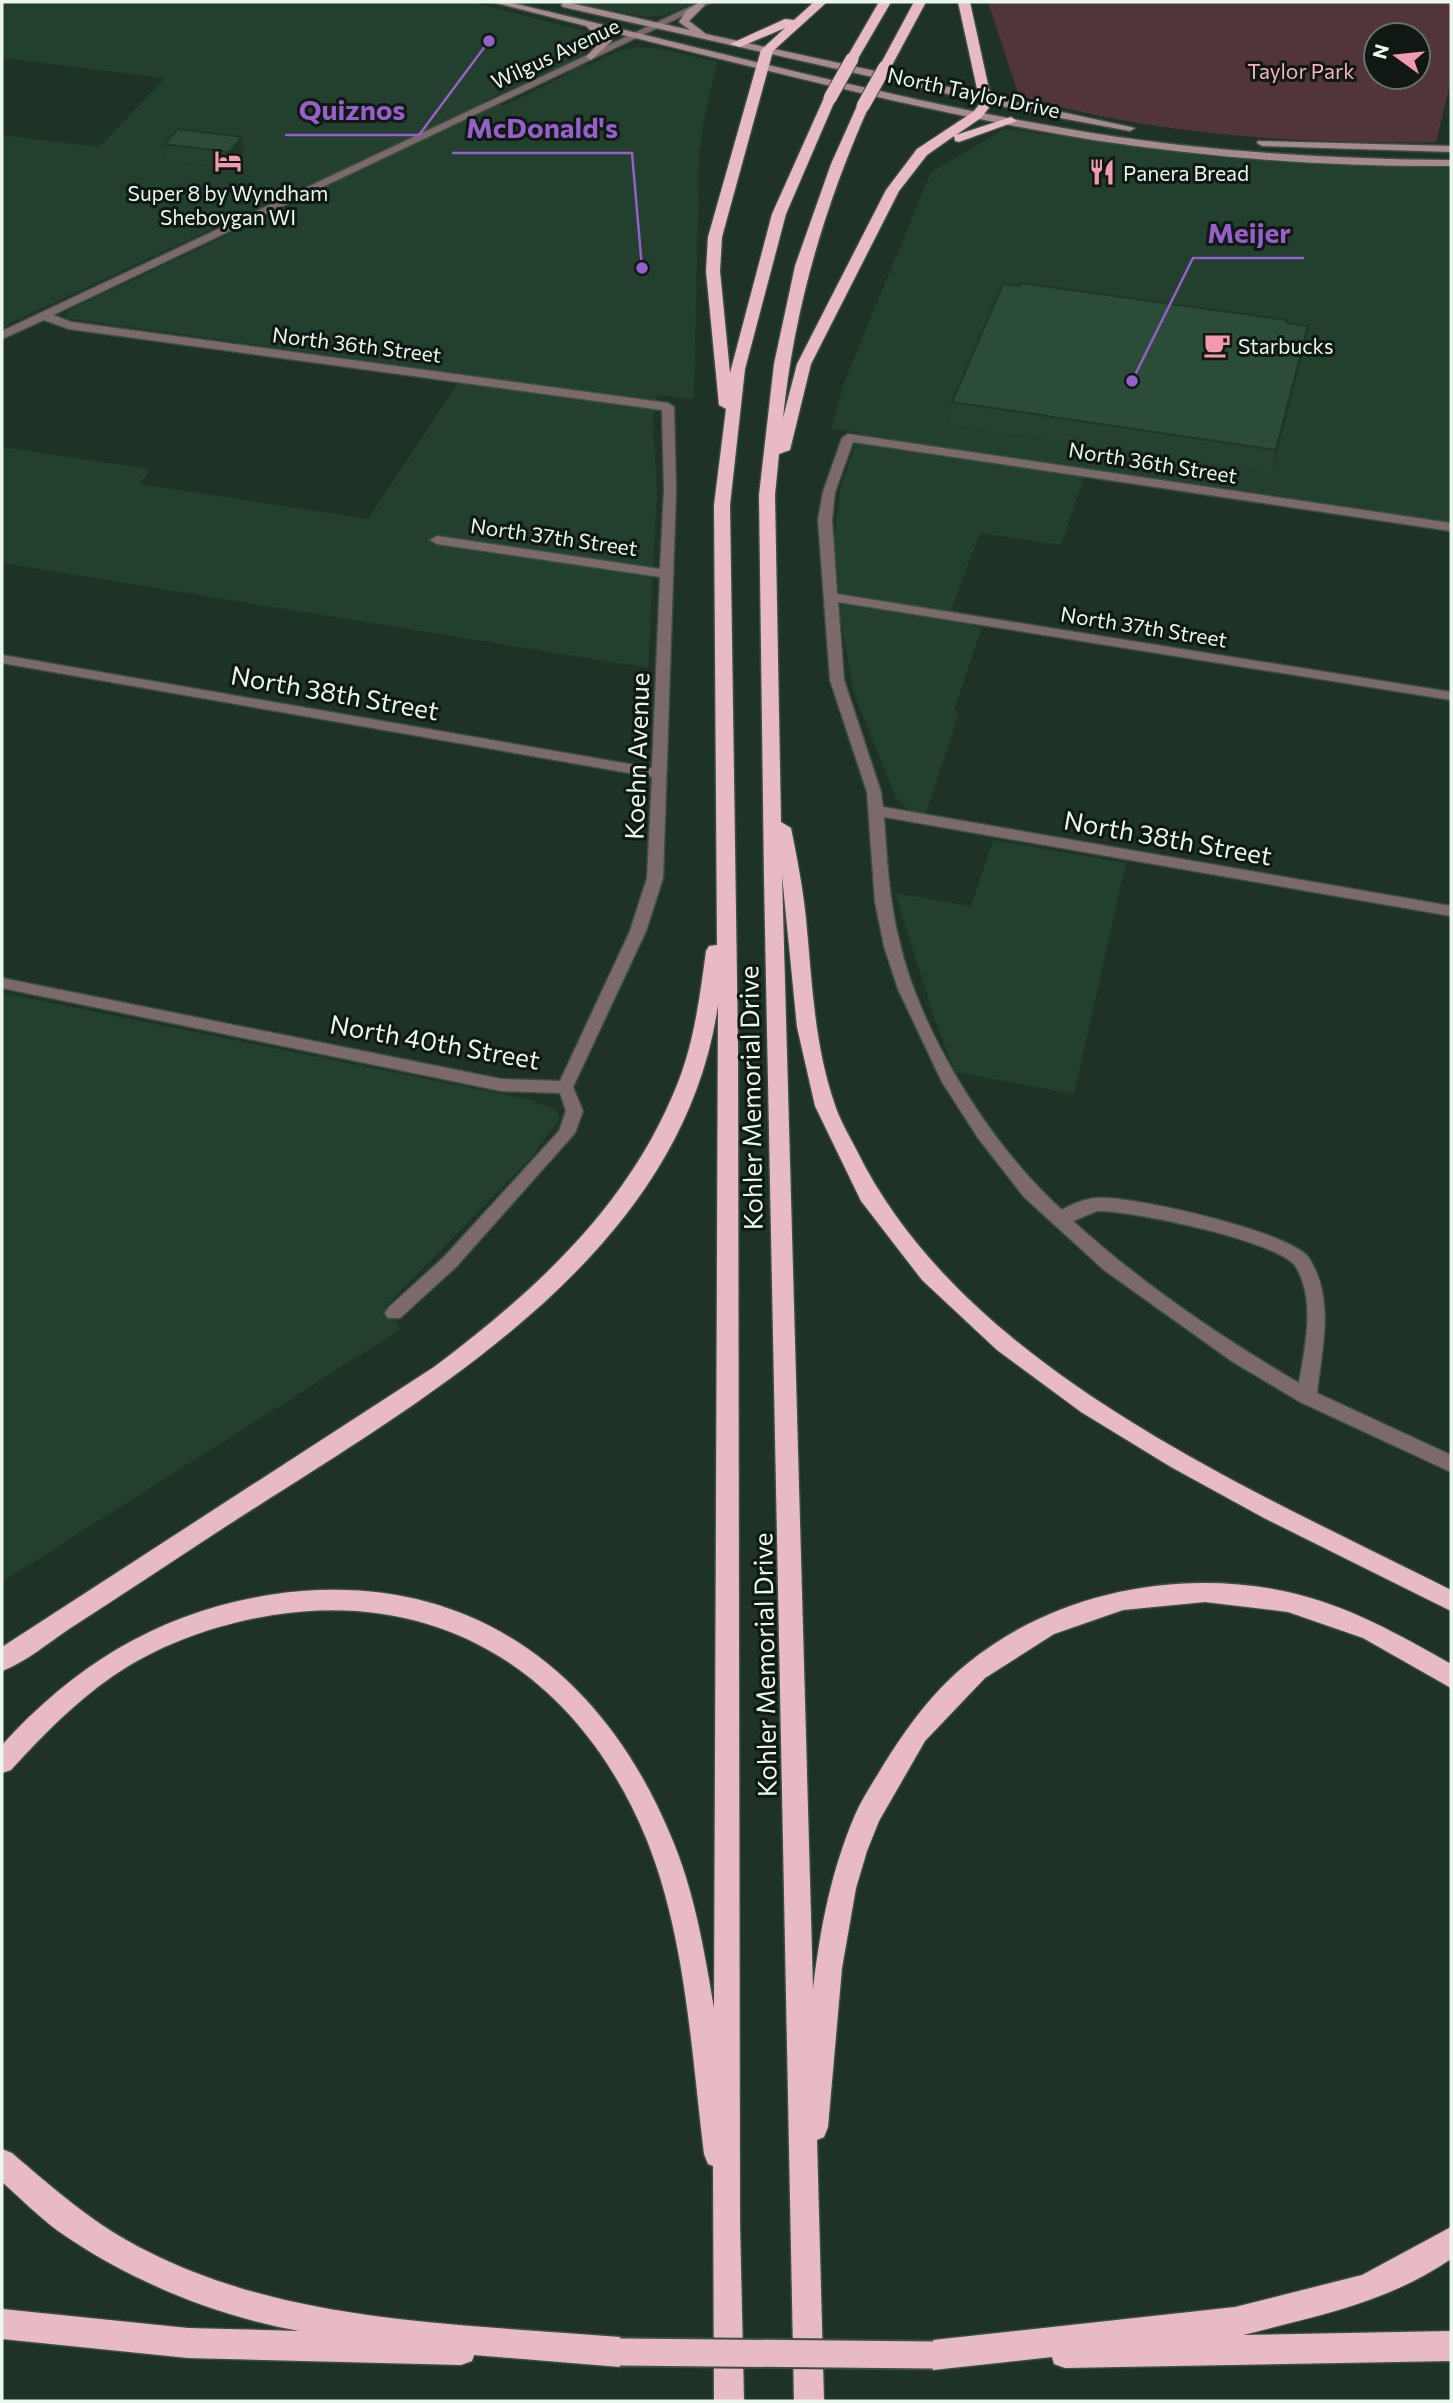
<svg xmlns="http://www.w3.org/2000/svg" width="1453" height="2403" font-family="Commissioner,sans-serif">
<style>
.built{fill:#233f2d;fill-rule:evenodd}
.green{fill:#51353b;fill-rule:evenodd}
.lines{fill:none;stroke-linecap:round;stroke-linejoin:round}
.street-casing{stroke:#3a4e41;stroke-width:3}
.secondary-casing{stroke:#3a4e41;stroke-width:3}
.highway-casing{stroke:#3a4e41;stroke-width:3}
.street{fill:#7c696c;fill-rule:evenodd}
.secondary{fill:#a78a90;fill-rule:evenodd}
.highway{fill:#e8bac3;fill-rule:evenodd}
.highway-bridge-far1-casing{stroke:#3a4e41;stroke-width:15;stroke-linecap:butt}
.highway-bridge-casing{stroke:#3a4e41;stroke-width:31;stroke-linecap:butt}
.highway-bridge-far1{stroke:#e8bac3;stroke-width:13}
.highway-bridge{stroke:#e8bac3;stroke-width:27}
.wall{fill:#25422f}
.shaded-wall{fill:#1e3626}
.building{fill:#2b4d37;stroke:#1e3626;stroke-width:2}
.labels{text-anchor:middle;dominant-baseline:central;stroke-width:6;stroke-linejoin:round;paint-order:stroke}
.far-street-label{font-size:21px;fill:#e9f7ed;stroke:#0f1812}
.far-park-label{font-size:21px;fill:#f8b1c1;stroke:#0f1812}
.far-poi-label{font-size:21px;fill:#e9f7ed;stroke:#0f1812;text-anchor:start}
.street-label{font-size:26px;fill:#e9f7ed;stroke:#0f1812}
.leader{fill:none;stroke:#965fca;stroke-width:2.5}
.callout-dot{fill:#965fca;stroke:#0f1812;stroke-width:2.5}
.callout-label{font-size:28px;text-anchor:middle;font-weight:bold;fill:#965fca;stroke:#0f1812;stroke-width:6;stroke-linejoin:round;paint-order:stroke}
</style>
<rect width="100%" height="100%" fill="#1e3325"/>
<g class="built">
<path d="M 2,2 L 471,2 L 596,34 L 601,44 L 576,58 L 589,65 L 618,51 L 638,47 L 663,49 L 717,62 L 702,129 L 699,162 L 694,399 L 657,395 L 653,417 L 657,493 L 648,668 L 2,563 L 2,447 L 150,469 L 140,484 L 368,519 L 464,374 L 65,318 L 69,310 L 327,188 L 306,185 L 2,327 L 2,135 L 99,147 L 165,78 L 2,58 ZM 552,69 L 572,72 L 506,105 L 483,102 Z"/>
<polygon points="560,2 695,2 666,15 649,17"/>
<polygon points="1004,129 1221,158 1328,165 1451,168 1451,523 1087,468 1061,545 980,533 947,621 982,627 954,711 959,713 925,817 907,808 896,798 854,694 834,580 834,541 840,490 859,433 831,428 845,380 931,172"/>
<polygon points="993,840 1126,863 1074,1094 955,1072 936,1023 895,893 971,906"/>
<polygon points="2,993 531,1100 556,1110 560,1119 531,1158 385,1307 401,1329 2,1582"/>
</g>
<path class="green" d="M 988,2 L 1451,2 L 1451,80 L 1436,142 C 1296,144 1153,135 1019,96 ZM 1376,35 L 1418,35 L 1418,77 L 1376,77 Z"/>
<g class="lines">
<g class="street-casing">
<g id="street">
<polygon points="700,2 712,2 53,315 71,322 668,403 674,407 676,490 663,878 646,931 573,1087 583,1111 575,1133 456,1267 400,1318 388,1318 385,1313 388,1308 444,1257 559,1131 566,1111 560,1093 501,1091 2,988 2,978 501,1079 560,1081 630,931 647,878 652,777 2,663 2,655 652,768 660,577 437,544 430,540 437,536 660,569 664,490 662,410 69,329 44,320 2,339 2,331"/>
<path d="M 848,434 L 1451,523 L 1451,531 L 853,442 L 835,492 L 832,520 L 837,594 L 1451,692 L 1451,700 L 838,602 L 844,680 L 881,792 L 883,807 L 1451,906 L 1451,916 L 884,817 C 887,860 889,902 900,944 C 922,1036 992,1147 1062,1210 C 1072,1204 1084,1199 1096,1198 C 1130,1195 1292,1232 1309,1258 C 1335,1299 1322,1348 1317,1393 L 1451,1455 L 1451,1472 L 1300,1402 L 1233,1362 L 1104,1270 L 1024,1197 L 978,1138 L 942,1082 L 898,989 L 884,946 L 875,902 L 867,792 L 830,680 L 818,520 L 823,492 L 842,438 ZM 1097,1211 C 1130,1210 1280,1241 1296,1267 C 1316,1301 1305,1346 1299,1383 C 1219,1336 1141,1283 1073,1221 Z"/>
</g>
</g>
<g class="secondary-casing">
<g id="secondary">
<path d="M 492,2 L 508,2 C 702,47 895,101 1092,133 C 1211,152 1331,159 1451,160 L 1451,166 C 1332,167 1212,158 1093,140 C 926,113 763,69 599,29 L 612,41 L 591,60 L 586,57 L 601,41 L 586,26 Z"/>
<polygon points="566,2 690,30 679,22 686,11 700,2 705,5 689,21 706,34 1135,128 1130,131 1023,111 563,7 561,5"/>
<polygon points="1258,141 1451,146 1451,152 1262,146 1257,143"/>
</g>
</g>
<g class="highway-casing">
<g id="highway">
<path d="M 814,2 L 827,2 L 773,51 L 722,237 L 720,271 L 730,373 L 772,214 L 824,98 L 834,95 L 836,98 L 786,214 L 745,369 L 730,505 L 738,1048 L 740,2223 L 744,2401 L 714,2401 L 713,2166 L 708,2164 L 704,2154 C 691,2049 686,1937 646,1838 C 580,1678 445,1588 273,1615 C 217,1624 160,1644 113,1676 C 74,1703 43,1735 11,1770 L 2,1773 L 2,1745 C 76,1664 159,1613 269,1595 C 457,1566 598,1662 670,1834 C 694,1889 704,1949 714,2008 L 718,1005 C 680,1269 402,1410 202,1542 C 158,1571 114,1600 69,1629 C 48,1643 26,1662 2,1671 L 2,1647 L 434,1367 C 536,1290 628,1207 677,1085 C 694,1043 700,996 706,951 L 709,946 L 717,945 L 714,505 L 726,409 L 719,405 L 706,271 L 708,237 L 761,50 L 785,28 L 740,47 L 730,44 L 785,19 L 794,20 Z"/>
<polygon points="879,2 891,2 856,62 848,62 846,59"/>
<polygon points="914,2 926,2 891,67 881,70 879,67"/>
<path d="M 958,2 L 970,2 L 989,89 L 995,100 L 981,118 L 956,135 L 1011,117 L 1017,121 L 959,142 L 955,141 L 954,136 L 927,155 L 899,191 L 811,364 L 790,450 L 779,454 L 775,495 L 781,822 L 791,828 C 797,858 803,888 806,919 C 812,981 814,1043 834,1102 C 839,1119 849,1135 857,1151 C 964,1368 1245,1486 1451,1590 L 1451,1611 L 1264,1518 L 1171,1467 L 1081,1412 L 997,1350 L 922,1280 L 861,1201 L 815,1106 L 797,1027 L 782,875 L 813,1989 C 820,1929 831,1871 855,1815 C 862,1799 872,1784 881,1769 C 905,1730 932,1692 968,1663 C 1055,1592 1179,1568 1288,1592 C 1347,1605 1400,1635 1451,1664 L 1451,1688 L 1363,1638 L 1288,1612 L 1205,1602 L 1123,1610 L 1054,1634 L 985,1678 L 925,1741 L 879,1821 L 867,1851 L 856,1888 L 842,1968 L 828,2127 L 824,2137 L 817,2140 L 824,2401 L 794,2401 L 764,878 L 759,495 L 774,364 L 795,266 L 831,164 L 857,106 L 863,102 L 869,106 C 824,207 794,309 783,418 L 797,364 L 886,190 L 917,149 L 973,112 L 983,100 L 977,89 Z"/>
<path d="M 2,2149 L 12,2153 C 55,2190 97,2227 149,2252 C 291,2324 464,2324 620,2337 L 631,2341 L 635,2352 L 631,2363 L 620,2367 L 474,2355 L 472,2361 L 461,2365 L 188,2358 L 2,2339 L 2,2309 L 188,2328 L 299,2331 C 215,2316 128,2280 58,2231 C 38,2216 20,2198 2,2182 Z"/>
<path d="M 1451,2227 L 1451,2259 C 1387,2303 1316,2316 1243,2335 L 1451,2331 L 1451,2361 L 1065,2368 L 1054,2364 L 1052,2357 L 933,2370 L 922,2366 L 918,2355 L 922,2344 L 933,2340 L 1235,2307 L 1362,2275 Z"/>
</g>
</g>
<use href="#street" class="street"/>
<use href="#secondary" class="secondary"/>
<use href="#highway" class="highway"/>
<g class="highway-bridge-far1-casing">
<g id="highway-bridge-far1">
<polyline points="830,98 852,59"/>
<polyline points="863,106 885,67"/>
</g>
</g>
<g class="highway-bridge-casing">
<polyline id="highway-bridge" points="620,2352 933,2355"/>
</g>
<use href="#highway-bridge-far1" class="highway-bridge-far1"/>
<use href="#highway-bridge" class="highway-bridge"/>
</g>
<g class="wall">
<polygon points="242,137 244,153 231,168 167,159 164,144"/>
<polygon points="1287,323 1304,348 1272,472 950,424 952,402"/>
</g>
<g class="shaded-wall">
<polygon points="242,137 244,153 231,168 229,152"/>
<polygon points="1308,326 1304,348 1272,472 1276,450"/>
</g>
<g class="building">
<polygon points="178,129 242,137 229,152 164,144"/>
<polygon points="1021,283 1287,320 1286,323 1308,326 1276,450 952,402 1003,284 1020,286"/>
</g>
<defs>
<g id="hotel-bare" transform="scale(2.1)"><path d="M-6-4.5h1.5V1H6V5H4.5V3h-9V5H-6ZM-4 0a1.8 1.8 0 1 1 3.6 0ZM.5 0V-2.5h3Q6-2.5 6 0Z" fill="#f29aaf" stroke="#0f1812" stroke-width="2.5" paint-order="stroke"/></g>
<g id="restaurant-bare" transform="scale(2.1)"><path d="M-5-6h1v4h1v-4h1v4h1v-4h1v5L-1.5 .5V6h-2V.5L-5-1ZM5-6V6H3V1.5H1.5Q1.5-4 5-6Z" fill="#f29aaf" stroke="#0f1812" stroke-width="2.5" paint-order="stroke"/></g>
<g id="cafe-bare" transform="scale(2.1)"><path d="M-5.5-4.5H6V0H3Q3 3.5 0 3.5H-2.5Q-5.5 3.5-5.5 0ZM3-3.2v2h1.7v-2ZM-6 4.5H4V6H-6Z" fill="#f29aaf" stroke="#0f1812" stroke-width="2.5" paint-order="stroke"/></g>
</defs>
<g fill-rule="evenodd">
<use href="#hotel-bare" x="228" y="161"/>
<use href="#restaurant-bare" x="1102" y="172"/>
<use href="#cafe-bare" x="1217" y="345"/>
</g>
<g class="labels">
<g class="far-street-label">
<text transform="translate(555 53) rotate(-25)">Wilgus Avenue</text>
<text transform="translate(974 92) rotate(12)">North Taylor Drive</text>
<text transform="translate(357 344) rotate(7)">North 36th Street</text>
<text transform="translate(1153 462) rotate(9)">North 36th Street</text>
<text transform="translate(554 536) rotate(8)">North 37th Street</text>
<text transform="translate(1144 626) rotate(9)">North 37th Street</text>
</g>
<g class="far-park-label">
<text x="1301" y="70">Taylor Park</text>
</g>
<g class="far-poi-label">
<text x="1123" y="172">Panera Bread</text>
<text x="228" y="192" text-anchor="middle">Super 8 by Wyndham<tspan x="228" dy="24">Sheboygan WI</tspan></text>
<text x="1238" y="345">Starbucks</text>
</g>
<g class="street-label">
<text transform="translate(335 692) rotate(10)">North 38th Street</text>
<text transform="translate(636 756) rotate(-88)">Koehn Avenue</text>
<text transform="translate(1168 837) rotate(10)">North 38th Street</text>
<text transform="translate(435 1041) rotate(10)">North 40th Street</text>
<text transform="translate(750 1098) rotate(-91)">Kohler Memorial Drive</text>
<text transform="translate(764 1665) rotate(-91)">Kohler Memorial Drive</text>
</g>
</g>
<path class="leader" d="M489 41L419 135H285M642 268L632 153H452M1132 381L1193 258H1304"/>
<g class="callout-dot">
<circle cx="489" cy="41" r="7"/>
<circle cx="642" cy="268" r="7"/>
<circle cx="1132" cy="381" r="7"/>
</g>
<g class="callout-label">
<text x="352" y="120">Quiznos</text>
<text x="542" y="138">McDonald's</text>
<text x="1249" y="243">Meijer</text>
</g>
<rect width="1453" height="2403" fill="none" stroke="#e9f7ed" stroke-width="7"/>
<g transform="translate(1397 56) rotate(285)"><circle r="33" fill="#0f1812" stroke="#66716a" stroke-width="2"/>
<path d="M0-5L12 26L0 18L-12 26Z" fill="#f29aaf"/>
<text y="-10" font-size="19" font-weight="bold" text-anchor="middle" fill="#e9f7ed">N</text>
</g>
</svg>
